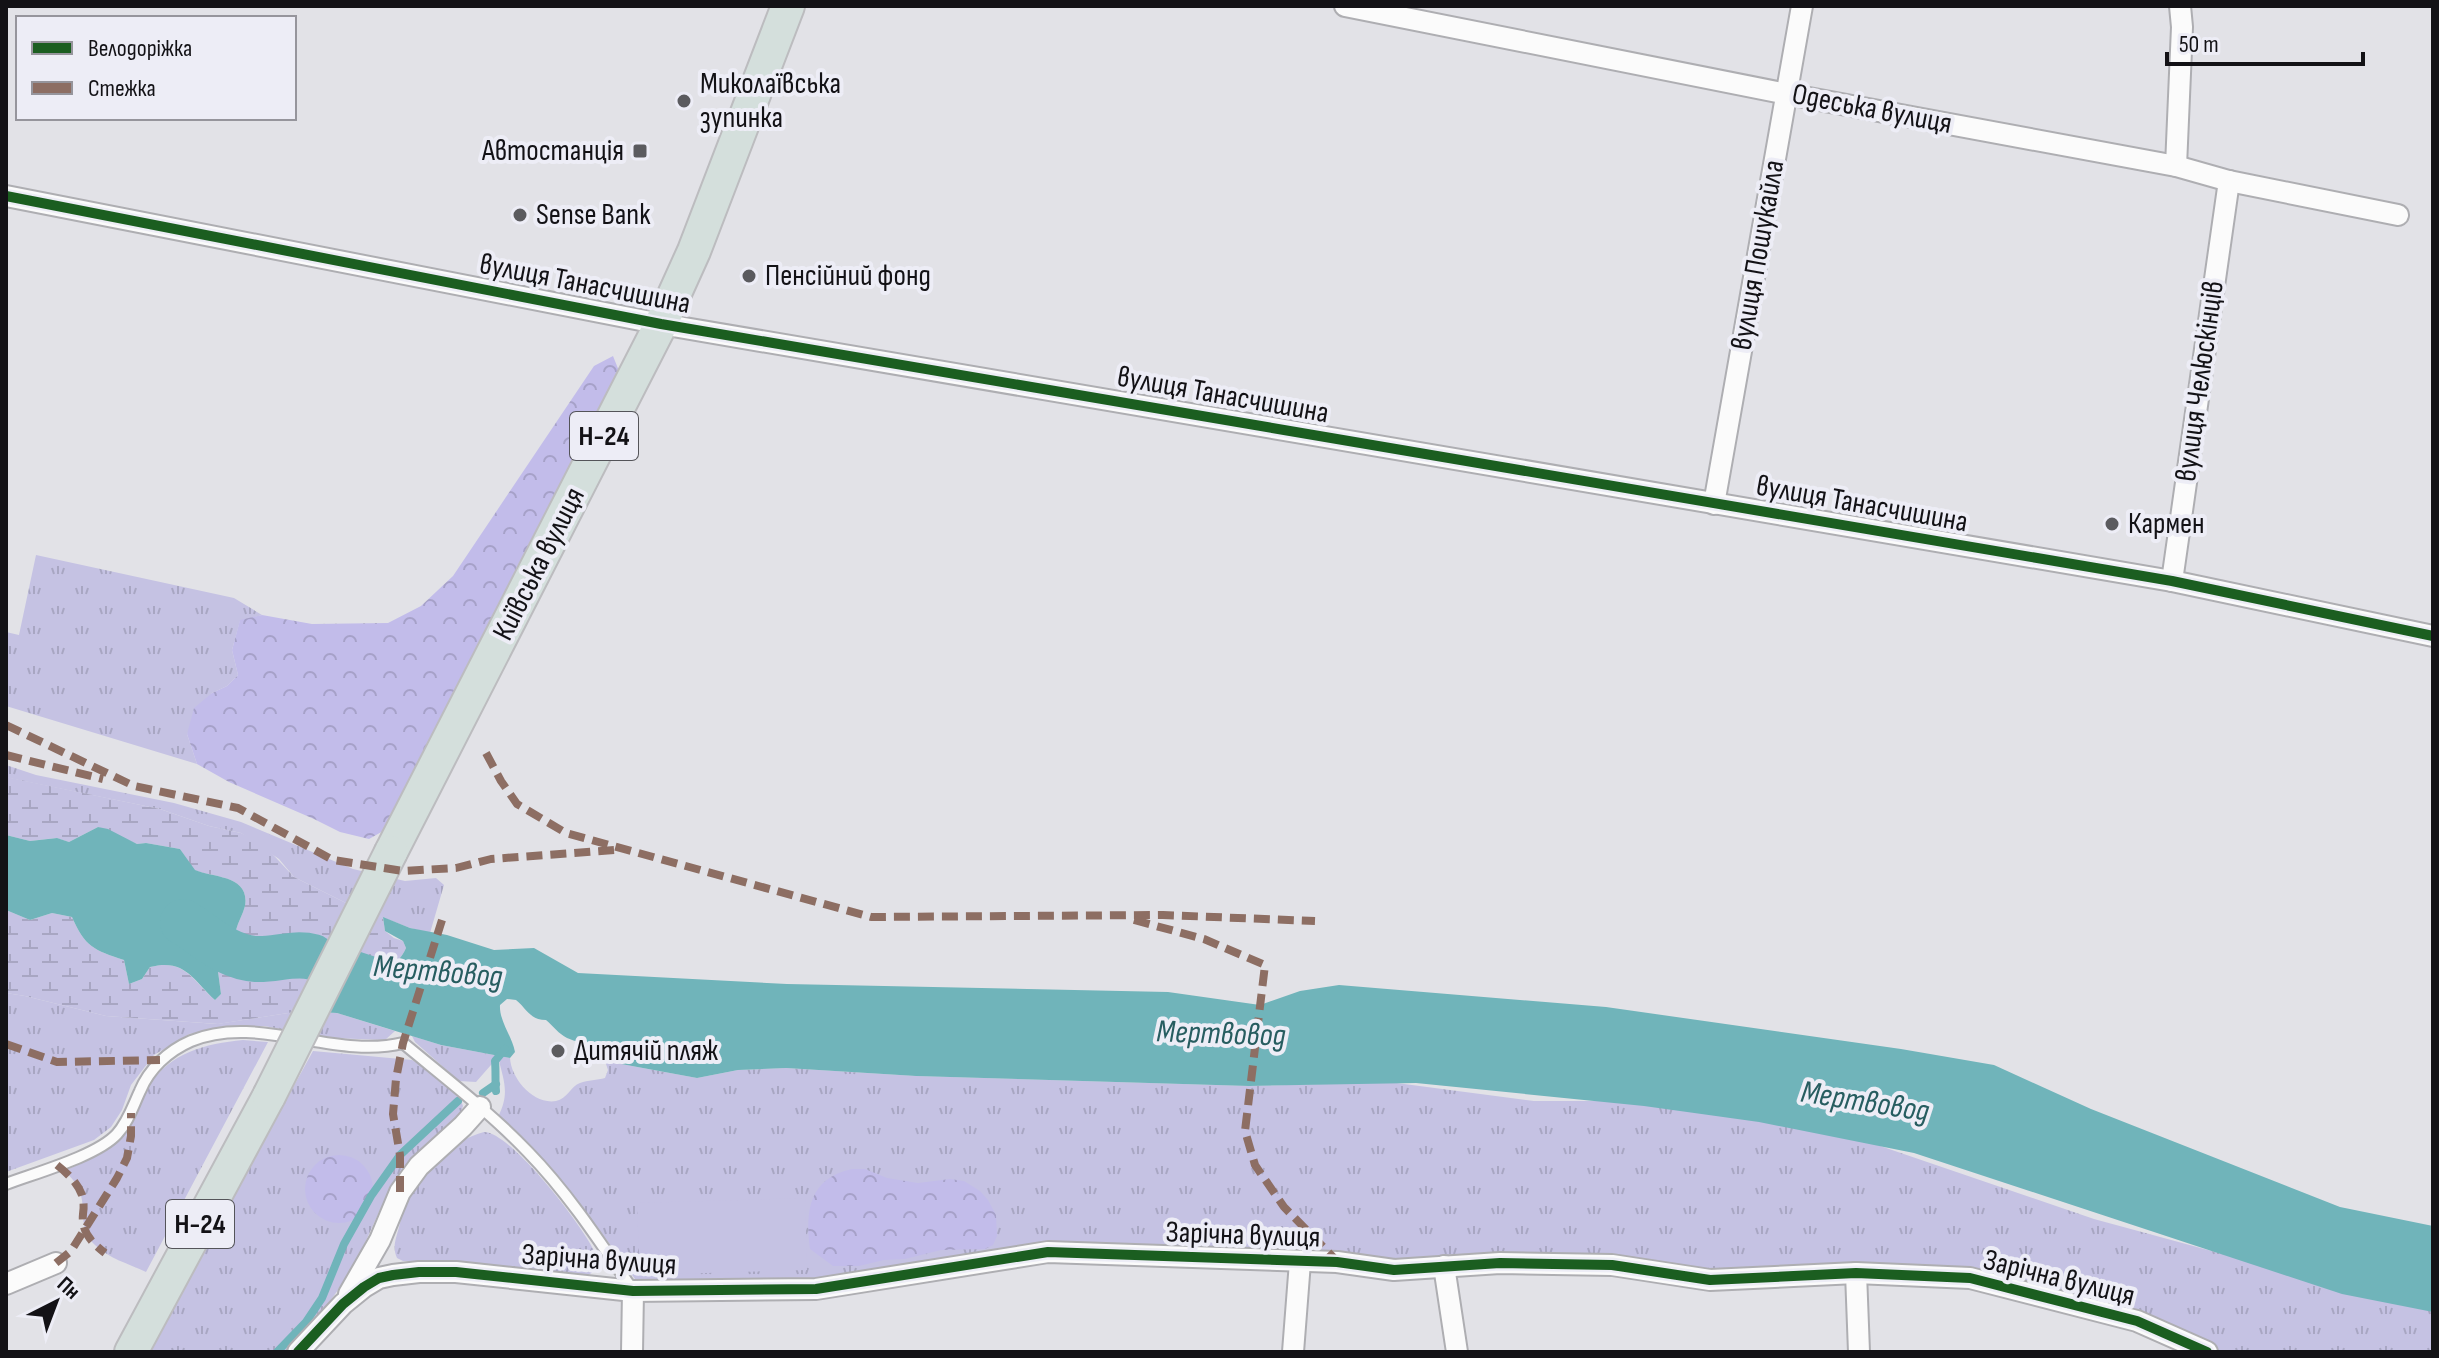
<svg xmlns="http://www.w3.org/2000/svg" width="2439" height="1358" font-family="'Sofia Sans Condensed',sans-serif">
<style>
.grass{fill:url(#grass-tufts)}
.forest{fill:url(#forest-crowns)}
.wetland{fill:url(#wetland-marsh)}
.pitch{fill:#c5c2e3}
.water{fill:#70b4ba}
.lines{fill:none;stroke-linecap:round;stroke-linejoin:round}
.stream{stroke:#70b4ba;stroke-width:8}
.river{stroke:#70b4ba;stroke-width:46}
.service-casing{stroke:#aeaeb2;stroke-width:14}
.minor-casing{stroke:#aeaeb2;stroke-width:24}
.primary-casing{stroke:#bcbcbf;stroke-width:36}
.service{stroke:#fbfbfb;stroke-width:10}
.minor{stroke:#fbfbfb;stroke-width:20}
.primary{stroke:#d4dfdc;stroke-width:32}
.primary-bridge-casing{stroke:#bcbcbf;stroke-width:36;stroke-linecap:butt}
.primary-bridge{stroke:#d4dfdc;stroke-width:32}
.quiet{stroke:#8d6e63;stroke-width:8;stroke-dasharray:16 8;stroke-linecap:butt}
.cycleway-casing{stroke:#ededf6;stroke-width:15}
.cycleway{stroke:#1b5e20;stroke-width:10}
.poi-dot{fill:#5b5b5f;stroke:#ededf6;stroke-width:3}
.labels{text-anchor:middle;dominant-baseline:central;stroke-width:8;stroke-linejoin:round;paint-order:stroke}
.shield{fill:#ededf6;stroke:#545459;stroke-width:2}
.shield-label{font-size:28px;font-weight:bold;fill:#131216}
.poi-label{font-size:30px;fill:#131216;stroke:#ededf6;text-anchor:start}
.street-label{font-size:30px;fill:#131216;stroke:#ededf6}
.water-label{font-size:32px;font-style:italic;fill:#275d60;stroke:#ededf6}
</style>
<defs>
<pattern id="grass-tufts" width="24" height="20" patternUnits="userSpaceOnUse" patternTransform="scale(2)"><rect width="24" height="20" fill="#c5c2e3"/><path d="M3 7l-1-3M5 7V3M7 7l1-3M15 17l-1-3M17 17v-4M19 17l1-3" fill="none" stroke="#a8a6c2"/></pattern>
<pattern id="forest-crowns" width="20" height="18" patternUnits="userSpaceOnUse" patternTransform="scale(2)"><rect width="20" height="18" fill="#c2bcea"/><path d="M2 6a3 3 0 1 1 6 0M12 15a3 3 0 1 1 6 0" fill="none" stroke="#a6a1c8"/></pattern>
<pattern id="wetland-marsh" width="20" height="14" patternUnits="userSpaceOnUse" patternTransform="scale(2)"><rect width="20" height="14" fill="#c5c2e3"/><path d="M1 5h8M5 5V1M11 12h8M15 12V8" fill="none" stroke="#a8a6c2"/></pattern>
</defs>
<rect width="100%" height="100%" fill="#e2e2e7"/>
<g class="grass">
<polygon points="36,555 234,598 262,615 240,621 232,650 238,675 227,686 212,693 187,734 197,764 6,706 6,632 19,635"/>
<polygon points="6,765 36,775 174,803 241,822 353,869 405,881 436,878 444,885 430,933 410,928 346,903 294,877 279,859 241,833 209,826 160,809 9,778 6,777"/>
<polygon points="6,993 25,996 106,1016 217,1024 301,1011 337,1013 395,1031 385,1040 331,1038 264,1026 225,1028 189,1034 154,1055 131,1085 122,1110 111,1127 94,1140 6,1172"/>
<path d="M 412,1036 L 441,1045 L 510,1058 C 511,1078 533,1105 556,1101 C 567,1099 571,1086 580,1083 C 588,1080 597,1080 605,1078 L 608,1070 L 605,1061 L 697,1078 L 738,1070 L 786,1068 L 916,1076 L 1249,1086 L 1389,1082 L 1534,1101 L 1635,1101 L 1854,1137 L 2094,1219 L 2433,1311 L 2433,1352 L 2217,1352 L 1943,1271 L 1711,1276 L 1052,1246 L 823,1279 L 635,1279 C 593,1220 552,1164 498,1117 C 510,1093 504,1082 498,1057 L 476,1082 L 459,1081 L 415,1042 Z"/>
<path d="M 243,1040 L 268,1042 L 146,1272 C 129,1264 108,1258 95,1245 C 71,1221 97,1198 64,1171 C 87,1161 110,1151 126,1131 C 136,1118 140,1102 148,1087 C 170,1052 205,1044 243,1040 Z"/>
<path d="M 313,1051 L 412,1060 L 427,1069 L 459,1095 L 463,1106 L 460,1114 C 444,1129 425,1144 410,1160 C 389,1185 377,1218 363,1247 C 344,1286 317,1321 286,1352 L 148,1352 Z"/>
<path d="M 484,1132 C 510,1131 585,1228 595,1253 C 597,1260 596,1265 594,1271 L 587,1276 L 453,1261 L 403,1261 L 397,1258 C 392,1247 396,1239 399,1227 C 402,1217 402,1206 407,1196 C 422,1169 453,1140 484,1132 Z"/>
</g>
<g class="forest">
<polygon points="613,356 619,371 392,826 369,839 340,832 314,819 229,782 197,764 187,734 194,708 212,693 227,686 238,675 232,650 240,620 262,615 312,624 388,623 421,606 453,576 594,366"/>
<circle cx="339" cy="1189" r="34"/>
<path d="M 852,1169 L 865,1169 L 887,1178 L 918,1183 L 950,1179 L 964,1181 L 980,1191 L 988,1200 L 996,1215 L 997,1236 L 993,1245 L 985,1249 L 941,1250 L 905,1259 L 884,1260 L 859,1266 L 833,1266 L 810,1249 C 805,1211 809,1178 852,1169 Z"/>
</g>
<g class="wetland">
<path d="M 6,777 L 160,809 L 209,826 L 241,833 L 264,845 L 294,877 L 346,903 L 383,917 L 385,931 L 394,938 L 403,941 L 406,948 C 400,961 394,966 380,964 L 324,940 C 300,948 266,960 242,948 L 236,930 C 238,922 243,914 245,906 C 250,875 214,878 194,870 L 180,849 L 146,843 L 137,844 L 98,827 L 69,842 L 56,838 L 30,841 L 6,835 Z"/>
<path d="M 6,910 L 30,920 L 52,913 L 72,917 C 85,947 94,950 124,960 L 129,984 L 142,979 L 150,967 C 185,958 192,980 215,1000 L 221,994 L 217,964 L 223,956 C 237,955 247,959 261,961 C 272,962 282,958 292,958 C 297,958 300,961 303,964 C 317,975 305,996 301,1011 L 218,1024 L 106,1016 L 25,996 L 6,993 Z"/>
</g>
<polygon class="pitch" points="805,1198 807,1270 640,1275 637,1203"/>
<path class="water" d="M 98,827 L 108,829 L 137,844 L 146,843 L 180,849 L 195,870 C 214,878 250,875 245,906 C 243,914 238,922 236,930 L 242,948 L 252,953 L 288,951 L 324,940 L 376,957 L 381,964 C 394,966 400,961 406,948 L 403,941 L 385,931 L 383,917 L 410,928 L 447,935 L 494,950 L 534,948 L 578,973 L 787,984 L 1168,992 L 1260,1005 L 1300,991 L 1339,985 L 1606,1007 L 1901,1049 L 1994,1065 L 2091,1109 L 2340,1207 L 2433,1226 L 2433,1312 L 2342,1294 L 1914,1153 L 1759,1122 L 1644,1106 L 1416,1083 L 1249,1086 L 916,1076 L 786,1068 L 738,1070 L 697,1078 L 605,1061 C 596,1039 585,1046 567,1038 C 559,1034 553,1026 546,1020 C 530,1020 527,1009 516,1000 L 507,999 L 500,1005 C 499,1021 512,1036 515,1052 L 510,1058 L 441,1045 L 337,1013 L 301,1011 L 311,978 L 308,967 L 292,958 C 268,966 247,954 223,956 L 217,964 L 221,994 L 215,1000 C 193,980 185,958 150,967 L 142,979 L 129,984 L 124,960 C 94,950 85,947 72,917 L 52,913 L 30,920 L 6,910 L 6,835 L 30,841 L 57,838 L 69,842 Z"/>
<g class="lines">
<g class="stream">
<path d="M 496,1091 C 495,1081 496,1072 495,1061 L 505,1049"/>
<polyline points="483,1093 496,1084"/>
<polyline points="277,1352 306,1322 322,1298 344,1244 371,1196 400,1155 458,1101"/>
</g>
<path class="river" d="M 183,922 C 208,937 226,957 256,959 C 275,960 294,952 313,957"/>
<g class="service-casing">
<path id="service" d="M 6,1184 C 35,1173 97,1156 117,1134 C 128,1122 133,1106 140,1091 C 149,1069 168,1051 191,1041 C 257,1013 334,1060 403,1043 C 445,1078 490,1112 528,1152 C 568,1193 600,1242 632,1289"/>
</g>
<g class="minor-casing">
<g id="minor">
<polyline points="1345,6 1787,94 2176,166 2229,181 2398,215"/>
<polyline points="2176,166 2182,27 2180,6"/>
<polyline points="6,196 661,324 2172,581 2433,636"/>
<polyline points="1714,504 1802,6"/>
<polyline points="2172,581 2229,181"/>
<polyline points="1444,1266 1457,1352"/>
<polyline points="1856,1273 1859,1352"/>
<polyline points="6,1284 56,1263"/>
<polyline points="349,1294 380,1240 400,1192 419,1166 463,1126 480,1107"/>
<polyline points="298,1352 343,1304 364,1287 379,1278 393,1275 419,1272 456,1272 633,1291 816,1289 1048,1252 1337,1262 1394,1270 1500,1263 1612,1265 1710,1280 1856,1273 1970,1278 2137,1321 2207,1352"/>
<polyline points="632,1352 633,1291"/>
<polyline points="1293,1352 1300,1262"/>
</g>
</g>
<g class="primary-casing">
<g id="primary">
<polyline points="391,852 661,324 694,251 788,6"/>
<polyline points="131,1352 269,1096"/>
</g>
</g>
<use href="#service" class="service"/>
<use href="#minor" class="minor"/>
<use href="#primary" class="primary"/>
<g class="primary-bridge-casing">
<polyline id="primary-bridge" points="269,1096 391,852"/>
</g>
<use href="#primary-bridge" class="primary-bridge"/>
<g class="quiet">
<polyline points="6,725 134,786 238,808 333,860 403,871 456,868 491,859 614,850"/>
<polyline points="486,753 501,781 517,804 566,833 871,917 1163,915 1315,921"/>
<polyline points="6,755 103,779"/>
<polyline points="1134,920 1204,939 1265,965 1245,1131 1255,1165 1284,1207 1337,1261"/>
<polyline points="6,1044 57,1062 160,1060"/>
<path d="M 57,1165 C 67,1173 77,1182 82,1195 C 84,1202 84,1207 83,1214 C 81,1232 92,1243 105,1253"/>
<polyline points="400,1192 400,1155 393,1114 396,1079 403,1043 442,920"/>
<polyline points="56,1263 71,1251 117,1178 127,1158 131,1136 131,1113"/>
</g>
<g class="cycleway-casing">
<g id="cycleway">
<polyline points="6,196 661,324 2172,581 2433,636"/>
<polyline points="298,1352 343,1304 364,1287 379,1278 393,1275 419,1272 456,1272 633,1291 816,1289 1048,1252 1337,1262 1394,1270 1500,1263 1612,1265 1710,1280 1856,1273 1970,1278 2137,1321 2207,1352"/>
</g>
</g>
<use href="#cycleway" class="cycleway"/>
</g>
<g class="poi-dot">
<circle cx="684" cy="101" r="8"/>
<rect x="632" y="143" width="16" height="16" rx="4"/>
<circle cx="520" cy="215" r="8"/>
<circle cx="749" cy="276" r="8"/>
<circle cx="2112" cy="524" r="8"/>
<circle cx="558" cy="1051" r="8"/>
</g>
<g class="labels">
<g class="shield">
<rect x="570" y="412" width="68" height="48" rx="6"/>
<rect x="166" y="1200" width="68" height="48" rx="6"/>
</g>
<g class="shield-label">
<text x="604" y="436">Н-24</text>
<text x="200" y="1224">Н-24</text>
</g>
<g class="poi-label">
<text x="700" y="84">Миколаївська<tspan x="700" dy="34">зупинка</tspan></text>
<text x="624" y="151" text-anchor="end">Автостанція</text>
<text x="536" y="215">Sense Bank</text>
<text x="765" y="276">Пенсійний фонд</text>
<text x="2128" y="524">Кармен</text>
<text x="574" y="1051">Дитячій пляж</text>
</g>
<g class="street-label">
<text transform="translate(1872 109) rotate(11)">Одеська вулиця</text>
<text transform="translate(1758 255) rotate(-80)">вулиця Пошукайла</text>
<text transform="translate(585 284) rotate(11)">вулиця Танасчишина</text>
<text transform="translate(2200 381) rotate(-82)">вулиця Челюскінців</text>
<text transform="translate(1223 395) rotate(10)">вулиця Танасчишина</text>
<text transform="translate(1862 504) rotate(10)">вулиця Танасчишина</text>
<text transform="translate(539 564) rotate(-63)">Київська вулиця</text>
<text transform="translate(1243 1235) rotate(2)">Зарічна вулиця</text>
<text transform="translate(599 1260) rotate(4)">Зарічна вулиця</text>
<text transform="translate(2059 1278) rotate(14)">Зарічна вулиця</text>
</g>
<g class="water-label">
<text transform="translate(438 972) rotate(5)">Мертвовод</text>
<text transform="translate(1221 1034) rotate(2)">Мертвовод</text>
<text transform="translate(1865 1102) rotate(9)">Мертвовод</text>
</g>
</g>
<rect width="2439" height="1358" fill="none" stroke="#131216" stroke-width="16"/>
<rect x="16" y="16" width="280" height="104" fill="#ededf6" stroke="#96959c" stroke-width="2"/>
<rect x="32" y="42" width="40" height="12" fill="#1b5e20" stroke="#96959c" stroke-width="2"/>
<text x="88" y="56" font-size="24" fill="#131216">Велодоріжка</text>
<rect x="32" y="82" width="40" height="12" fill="#8d6e63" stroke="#96959c" stroke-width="2"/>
<text x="88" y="96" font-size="24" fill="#131216">Стежка</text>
<g transform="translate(56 1302) rotate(42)" stroke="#ededf6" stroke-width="6" paint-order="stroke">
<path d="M0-6L14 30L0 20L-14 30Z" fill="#131216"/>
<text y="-12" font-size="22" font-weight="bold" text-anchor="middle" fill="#131216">Пн</text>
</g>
<path d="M2167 52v12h196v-12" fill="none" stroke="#131216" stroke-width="4"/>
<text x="2179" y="52" font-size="24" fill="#131216" stroke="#ededf6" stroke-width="6" paint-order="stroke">50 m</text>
</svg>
